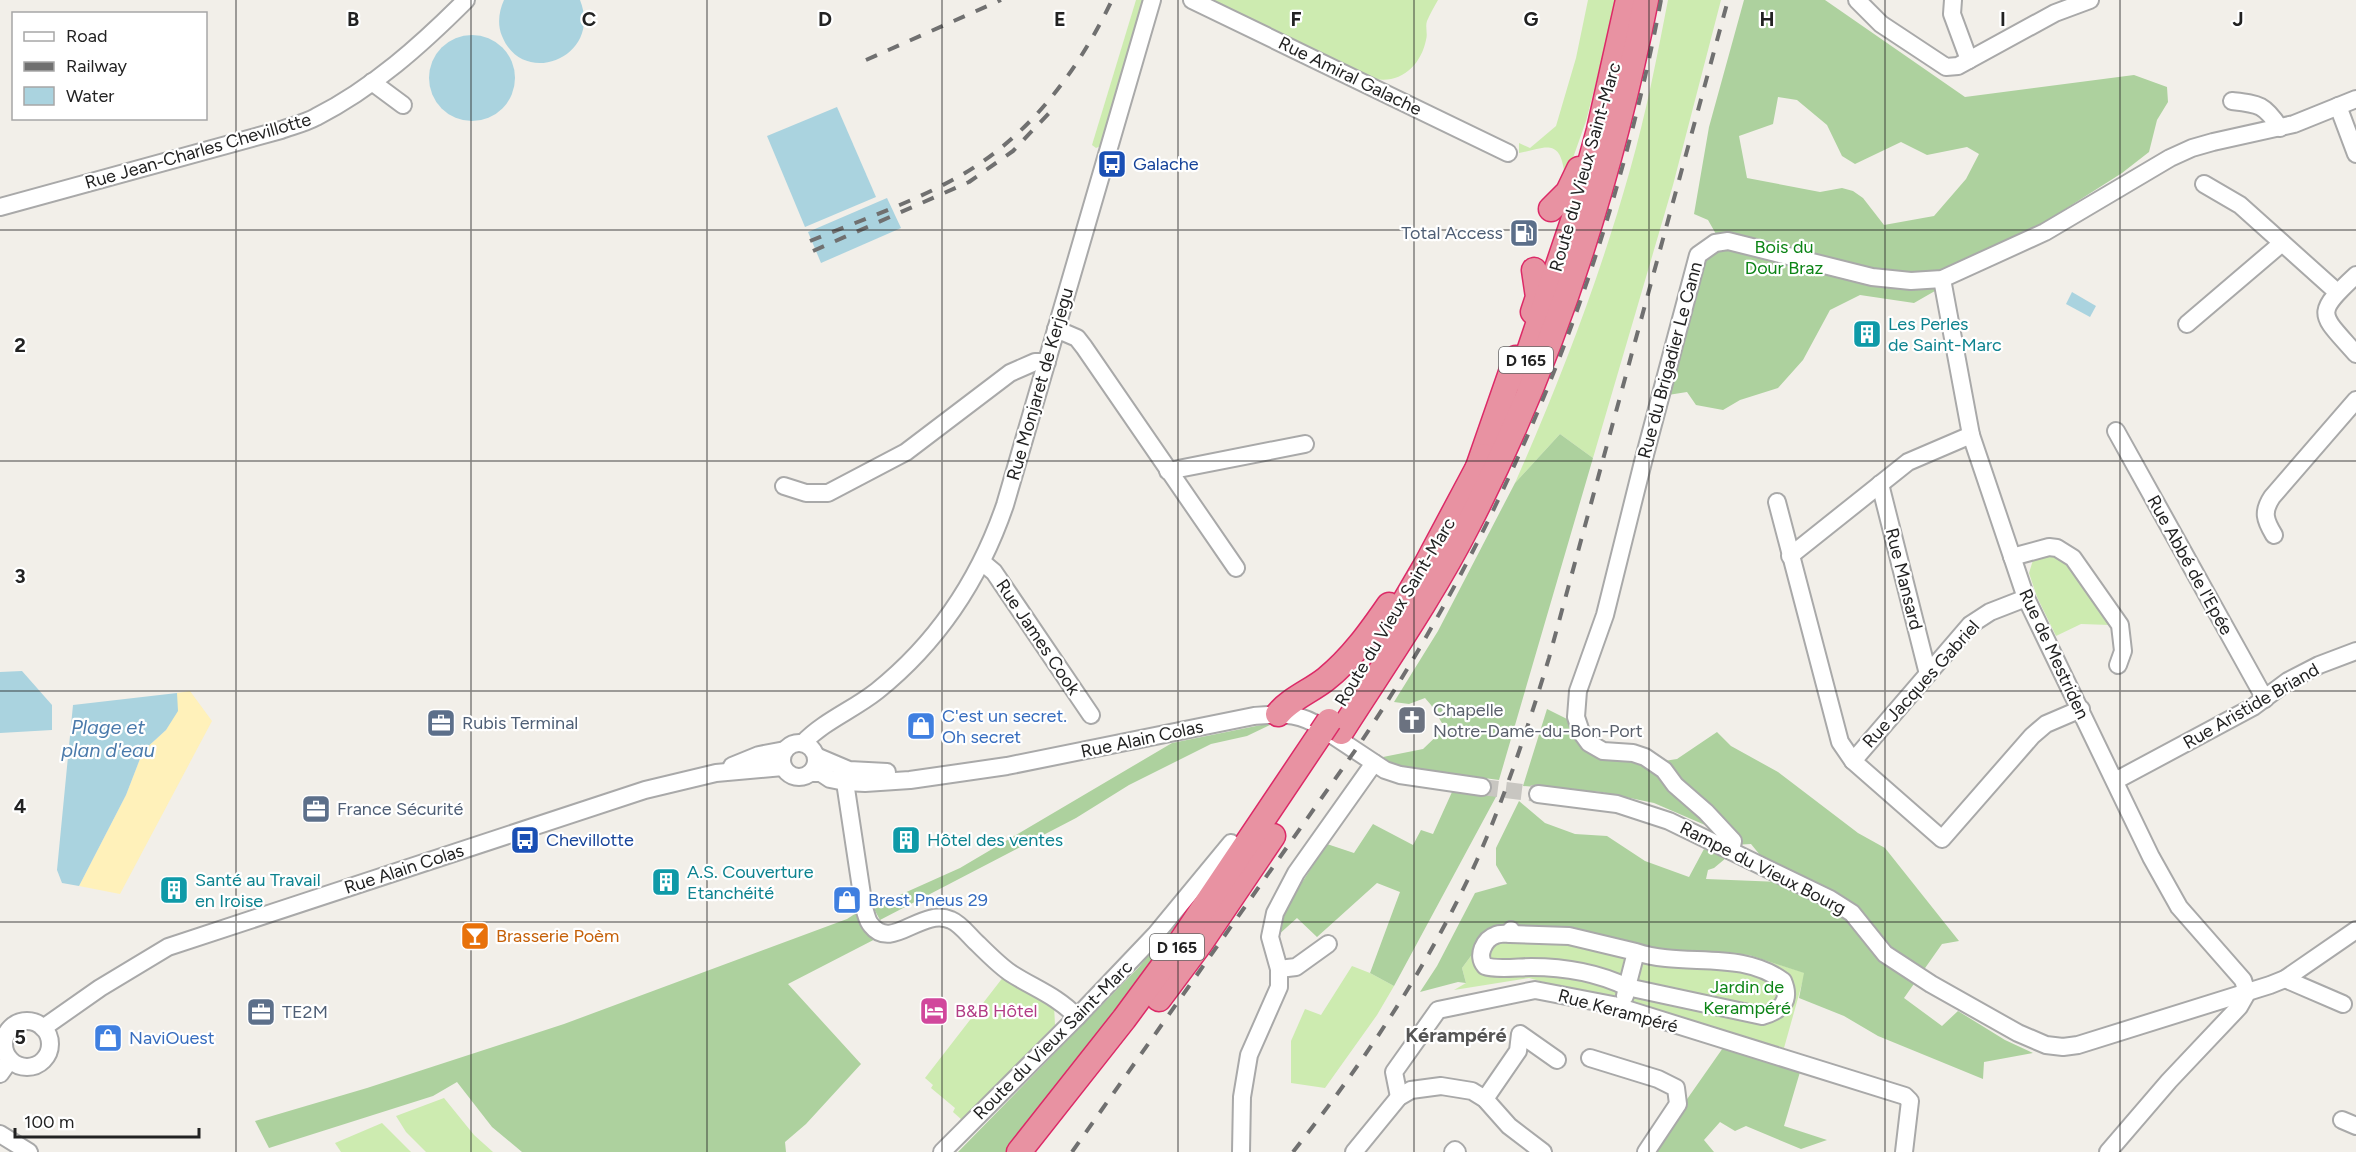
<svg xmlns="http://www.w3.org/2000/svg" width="2356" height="1152" font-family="Figtree,sans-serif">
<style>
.grass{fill:#cdebb0}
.forest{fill:#add19e;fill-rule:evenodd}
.sand{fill:#fff1ba}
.water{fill:#aad3df}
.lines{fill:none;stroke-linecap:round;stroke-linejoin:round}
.minor-tunnel{stroke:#c8c6c1;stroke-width:16;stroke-dasharray:16 8;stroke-linecap:butt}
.minor-casing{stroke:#a9a9a9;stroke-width:20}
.highway-casing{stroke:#dc2a67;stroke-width:27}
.minor{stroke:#fff;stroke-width:16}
.highway{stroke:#e892a2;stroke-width:24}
.rail{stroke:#707070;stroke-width:4;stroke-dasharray:12 12;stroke-linecap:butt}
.highway-bridge-casing{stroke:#dc2a67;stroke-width:27;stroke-linecap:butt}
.highway-bridge{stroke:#e892a2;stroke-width:24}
.grid{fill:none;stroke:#222;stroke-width:1.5;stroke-opacity:0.55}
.labels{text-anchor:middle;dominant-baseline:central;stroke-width:4.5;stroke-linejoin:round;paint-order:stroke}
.shield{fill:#fff;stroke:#646464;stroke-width:1.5}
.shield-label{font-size:16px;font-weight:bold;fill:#222}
.street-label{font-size:18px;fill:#222;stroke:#fff}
.transit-label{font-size:18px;fill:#164399;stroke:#fff;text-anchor:start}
.service-label{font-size:18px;fill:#4e5e75;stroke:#fff;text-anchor:start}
.park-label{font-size:18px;fill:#0c8416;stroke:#fff}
.culture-label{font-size:18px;fill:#0d838f;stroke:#fff;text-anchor:start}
.worship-label{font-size:18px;fill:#5b616d;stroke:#fff;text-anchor:start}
.shop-label{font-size:18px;fill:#366cbe;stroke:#fff;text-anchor:start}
.food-label{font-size:18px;fill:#c56008;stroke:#fff;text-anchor:start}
.hotel-label{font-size:18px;fill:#b23c85;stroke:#fff;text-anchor:start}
.water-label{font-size:20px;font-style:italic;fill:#4a7aab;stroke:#fff}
.neighbourhood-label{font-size:20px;font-weight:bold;fill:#555;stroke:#fff}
.grid-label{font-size:20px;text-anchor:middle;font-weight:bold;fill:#222;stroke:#fff;stroke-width:4.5;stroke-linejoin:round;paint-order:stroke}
</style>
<rect width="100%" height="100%" fill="#f2efe9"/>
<g class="grass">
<polygon points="1136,0 1143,0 1101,146 1096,148 1092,145"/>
<path d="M 1210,0 L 1438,0 C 1434,7 1430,14 1427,21 C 1425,27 1428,34 1426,40 C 1421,65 1401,84 1375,79 Z"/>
<path d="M 1588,0 L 1617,0 L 1586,121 L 1568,172 L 1564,170 C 1559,137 1543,149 1519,153 L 1519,143 L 1530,148 L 1556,126 L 1576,58 Z"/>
<path d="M 1668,0 L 1721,0 L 1673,185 L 1593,458 L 1560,434 L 1515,483 C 1560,381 1600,277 1630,170 C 1646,114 1657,57 1668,0 Z"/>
<polygon points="2048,554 2062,559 2110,625 2081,624 2056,636 2037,597 2029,573 2033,560"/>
<polygon points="1491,929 1661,950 1749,955 1805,973 1784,1048 1529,978 1454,990 1466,983 1462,968"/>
<polygon points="1352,966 1370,973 1394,986 1377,1015 1325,1088 1291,1083 1291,1041 1305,1009 1321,1015"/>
<polygon points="1004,976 1054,1005 1055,1025 962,1120 953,1112 955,1108 931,1088 933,1085 925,1078"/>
<polygon points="444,1098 474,1135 493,1152 426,1152 406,1132 396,1116"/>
<polygon points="382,1123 411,1152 341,1152 335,1143"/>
</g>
<g class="forest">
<path d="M 1744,0 L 1825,0 L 1965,97 L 2134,75 L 2167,87 L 2168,102 L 2157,120 L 2149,152 L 2122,173 L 2059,213 L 2036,233 L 1914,303 L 1860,295 L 1830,310 L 1803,360 L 1778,388 L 1740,400 L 1723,410 L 1696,405 L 1687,392 L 1668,395 L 1700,263 L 1716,234 L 1708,220 L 1694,214 L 1709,127 ZM 1778,97 L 1797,100 L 1827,125 L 1842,156 L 1855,164 L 1901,142 L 1927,155 L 1967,147 L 1979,154 L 1966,179 L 1934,216 L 1884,225 L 1863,198 L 1853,191 L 1842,188 L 1820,192 L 1747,178 L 1739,136 L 1773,124 Z"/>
<polygon points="1560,434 1593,458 1499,780 1394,766 1383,757 1423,749 1445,728 1431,705 1425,698 1409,704 1394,702 1438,631 1515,483"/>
<polygon points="1547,709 1587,729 1600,741 1638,746 1664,761 1677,759 1717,732 1731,746 1778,772 1858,833 1885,848 1959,941 1942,944 1904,998 1942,1026 1958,1011 2005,1040 2033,1053 1984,1062 1983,1079 1878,1036 1844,1016 1799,998 1804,973 1749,955 1661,950 1491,929 1462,968 1466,983 1458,982 1420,992 1437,966 1475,893 1507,884 1496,865 1496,848 1519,801 1545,823 1575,834 1607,836 1645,861 1689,877 1704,849 1726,858 1714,868 1708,870 1706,879 1782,882 1751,844 1733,845 1712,828 1654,803 1601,792 1523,786"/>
<polygon points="1271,723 1272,724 1247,736 1211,744 1129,785 1076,818 880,920 873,907 960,868 1172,743"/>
<polygon points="1452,792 1497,795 1394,986 1370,973 1400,892 1377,883 1317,937 1297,918 1276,937 1282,913 1327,844 1354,853 1373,824 1413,845 1421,830 1433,834"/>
<polygon points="1206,882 1210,885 1085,1054 1007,1152 958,1152 1139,967"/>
<polygon points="864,908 887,933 788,984 861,1064 806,1124 785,1142 786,1152 522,1152 492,1127 457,1082 433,1096 269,1148 255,1121 367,1088 564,1024 847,919"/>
<polygon points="1725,1045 1800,1072 1784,1126 1827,1140 1801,1149 1746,1126 1735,1131 1720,1122 1704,1140 1714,1152 1650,1152"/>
</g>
<polygon class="sand" points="190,691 212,721 120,894 79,886 126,795 143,751 166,730 177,711 177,693"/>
<g class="water">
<path d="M 504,0 L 580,0 C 603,57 523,89 502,36 C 497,24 499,11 504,0 Z"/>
<circle cx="472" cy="78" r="43"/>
<polygon points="837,107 876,197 805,227 767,136"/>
<polygon points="887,198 901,228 821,263 808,232"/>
<polygon points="2072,292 2096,306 2090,317 2066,304"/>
<polygon points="22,671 52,705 52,730 0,733 0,672"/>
<polygon points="177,693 178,711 166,730 143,751 126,795 79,886 62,883 57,870 73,705"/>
</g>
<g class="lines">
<polyline class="minor-tunnel" points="1482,787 1538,794"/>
<g class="minor-casing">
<g id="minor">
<polyline points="1192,0 1508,153"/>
<polyline points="1857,0 1881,24 1946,67 1958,66 2055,13 2090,0"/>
<polyline points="1953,0 1952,14 1969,60"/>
<polyline points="372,82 403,105"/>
<path d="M 2232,101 C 2259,104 2264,104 2280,128"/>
<polyline points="2338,106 2356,154"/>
<polyline points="2204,184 2240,205 2337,292"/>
<path d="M 0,207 L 281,130 C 292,126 305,123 316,117 C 373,88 421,45 466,0"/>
<path d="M 2356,275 C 2313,315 2320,313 2356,354"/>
<polyline points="1942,279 1971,435 2026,598 2151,857 2179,907 2243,980 2247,993 2239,1007 2169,1081 2108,1152"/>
<polyline points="2187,324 2282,243"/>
<polyline points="1056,329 1077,338 1084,347 1236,568"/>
<polyline points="2116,431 2265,699"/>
<polyline points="1168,471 1305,444"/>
<polyline points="1880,484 1928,674"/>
<polyline points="784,486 806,493 828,493 906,452 1010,373 1035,362 1047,362"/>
<polyline points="1777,502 1840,742 1853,761 1942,839 2032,736 2046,724 2081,709"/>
<path d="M 2274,535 C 2265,520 2262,512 2272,497 L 2356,400"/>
<polyline points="1790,556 1908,462 1971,435"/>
<polyline points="2012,557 2049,547 2057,548 2073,558 2120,625 2123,651 2118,665"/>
<polyline points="982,562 994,572 1091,715"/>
<circle cx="799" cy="760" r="17"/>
<path d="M 803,743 C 824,721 853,710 877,691 C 938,642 980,578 1005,505 L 1152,0"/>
<polyline points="816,756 849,770 887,772"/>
<polyline points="1853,761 1970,625 1990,612 2026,598"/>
<polyline points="732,766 759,755 785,750"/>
<path d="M 811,773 L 821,773 L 830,779 L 845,782 L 865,783 L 910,780 L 1007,766 L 1254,716 C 1276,714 1294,712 1314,723 L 1385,770 L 1400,775 L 1482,787"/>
<polyline points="2115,781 2253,707 2288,681 2319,665 2356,651"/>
<path d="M 845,782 L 864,908 C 866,913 867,921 871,925 C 892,952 921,907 951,920 C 961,924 970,937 978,944 C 988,954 998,964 1009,972 C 1033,988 1056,995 1077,1017"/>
<polyline points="1538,794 1617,804 1669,821 1830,899 1852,913 1885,954 1931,984 2018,1033 2046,1045 2063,1047 2078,1045 2270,985 2285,979 2356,930"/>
<polyline points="1731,851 1733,841 1706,812 1675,785 1664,770 1645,757 1633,753 1603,751 1589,743 1581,732 1576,717 1578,691 1605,615 1643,462 1698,255 1715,243 1728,241 1872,277 1911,281 1942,279 2045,232 2170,158 2192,148 2213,142 2294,124 2356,99"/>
<path d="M 1511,930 L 1510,934 C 1506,934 1500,933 1496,935 C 1484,939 1476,956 1485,966 C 1495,970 1519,967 1531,967 C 1565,967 1596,972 1627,987 L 1625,996"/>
<path d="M 1510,934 L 1569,936 L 1636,952 L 1627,987 L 1762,1016 C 1780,1011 1792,1002 1783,981 C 1740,949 1684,968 1636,952"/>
<polyline points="1279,969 1296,967 1328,944"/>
<polyline points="2285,979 2343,1004"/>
<circle cx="27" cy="1044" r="23"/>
<polyline points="43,1028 100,988 168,947 645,790 716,773 783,767"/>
<polyline points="1590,1058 1658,1079 1676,1088 1678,1104 1646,1152"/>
<polyline points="0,1074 10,1060"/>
<polyline points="1399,1097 1394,1072 1438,1010 1535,990 1613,1005 1905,1096 1910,1101 1904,1152"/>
<polyline points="1485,1099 1518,1051 1520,1034 1557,1060"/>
<polyline points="2342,1120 2356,1126"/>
<polyline points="0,1134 29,1152"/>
<polyline points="942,1152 1077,1017 1155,935 1231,843"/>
<polyline points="1241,1152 1242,1097 1249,1055 1279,987 1279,969 1270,937 1275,913 1296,873 1374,763"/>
<polyline points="1354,1152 1399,1097 1411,1090 1441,1086 1472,1091 1485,1099 1509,1126 1543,1152"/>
<polyline points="1453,1152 1455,1150 1457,1152"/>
</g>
</g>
<g class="highway-casing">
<g id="highway">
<polyline points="1551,209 1568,192 1579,169"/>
<polyline points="1533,312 1538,297 1534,270"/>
<polyline points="1520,378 1579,203 1599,130 1628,0"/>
<polyline points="1477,470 1516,358"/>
<polyline points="1386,633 1427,563 1484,456"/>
<path d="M 1278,714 C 1290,699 1311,691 1326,679 C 1352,658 1371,631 1389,605"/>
<path d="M 1341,732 C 1385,663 1432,596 1469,523 C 1554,358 1610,182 1646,0"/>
<polyline points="1159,999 1200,944 1273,836"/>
<polyline points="1019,1152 1124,1019 1180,943 1321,733"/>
</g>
</g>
<use href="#minor" class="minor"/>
<use href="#highway" class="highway"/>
<g class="rail">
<polyline points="866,60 1001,0"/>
<path d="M 810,241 C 861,220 917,201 965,173 C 1032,133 1079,69 1112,0"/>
<polyline points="813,251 969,182 1013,151 1051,111"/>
<path d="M 1072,1152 L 1359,745 C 1509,520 1611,266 1661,0"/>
<path d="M 1293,1152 C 1365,1061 1429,965 1477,860 C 1506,794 1528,727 1549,658 L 1728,0"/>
</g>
<g class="highway-bridge-casing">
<polyline id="highway-bridge" points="1321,733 1329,721"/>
</g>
<use href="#highway-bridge" class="highway-bridge"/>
</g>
<path class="grid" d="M 236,0 L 236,1152M 471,0 L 471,1152M 707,0 L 707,1152M 942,0 L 942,1152M 1178,0 L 1178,1152M 1414,0 L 1414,1152M 1649,0 L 1649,1152M 1885,0 L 1885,1152M 2120,0 L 2120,1152M 0,230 L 2356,230M 0,461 L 2356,461M 0,691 L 2356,691M 0,922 L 2356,922"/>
<defs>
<g id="bus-square" transform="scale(1.5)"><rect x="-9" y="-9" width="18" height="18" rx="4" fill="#1a4fb4" stroke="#fff"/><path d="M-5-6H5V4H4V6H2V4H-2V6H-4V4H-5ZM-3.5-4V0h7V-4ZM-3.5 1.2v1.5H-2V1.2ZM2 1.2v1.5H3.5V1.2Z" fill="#fff"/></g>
<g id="fuel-square" transform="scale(1.5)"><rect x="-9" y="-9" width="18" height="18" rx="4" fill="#5c6f8a" stroke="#fff"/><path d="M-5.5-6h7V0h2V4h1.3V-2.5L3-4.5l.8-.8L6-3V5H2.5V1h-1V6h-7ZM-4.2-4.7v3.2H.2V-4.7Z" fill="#fff"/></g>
<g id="building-square" transform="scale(1.5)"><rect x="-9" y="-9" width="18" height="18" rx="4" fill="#0f9aa8" stroke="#fff"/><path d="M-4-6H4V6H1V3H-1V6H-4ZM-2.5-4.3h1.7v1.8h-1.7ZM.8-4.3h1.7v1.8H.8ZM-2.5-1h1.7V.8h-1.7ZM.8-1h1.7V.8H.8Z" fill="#fff"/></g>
<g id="church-square" transform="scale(1.5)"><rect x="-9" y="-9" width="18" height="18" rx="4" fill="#6b7280" stroke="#fff"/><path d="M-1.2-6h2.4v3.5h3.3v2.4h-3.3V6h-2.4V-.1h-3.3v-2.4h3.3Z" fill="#fff"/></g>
<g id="office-square" transform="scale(1.5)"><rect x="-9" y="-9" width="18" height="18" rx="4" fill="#5c6f8a" stroke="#fff"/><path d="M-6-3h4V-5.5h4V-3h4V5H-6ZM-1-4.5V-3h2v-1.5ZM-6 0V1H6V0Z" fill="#fff"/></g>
<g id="shop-square" transform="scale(1.5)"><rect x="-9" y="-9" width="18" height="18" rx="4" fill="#3f7fe0" stroke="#fff"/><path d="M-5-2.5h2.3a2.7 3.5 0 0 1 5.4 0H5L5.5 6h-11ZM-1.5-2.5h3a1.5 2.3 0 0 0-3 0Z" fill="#fff"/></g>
<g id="bar-square" transform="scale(1.5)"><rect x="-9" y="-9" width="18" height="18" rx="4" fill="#e8710a" stroke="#fff"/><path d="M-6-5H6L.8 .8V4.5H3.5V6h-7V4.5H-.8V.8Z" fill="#fff"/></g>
<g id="hotel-square" transform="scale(1.5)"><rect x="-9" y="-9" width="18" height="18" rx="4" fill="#d1479c" stroke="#fff"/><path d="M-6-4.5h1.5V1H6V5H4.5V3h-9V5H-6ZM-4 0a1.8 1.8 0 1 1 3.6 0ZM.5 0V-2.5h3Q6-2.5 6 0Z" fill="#fff"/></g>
</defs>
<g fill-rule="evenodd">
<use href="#bus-square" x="1112" y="164"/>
<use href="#fuel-square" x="1524" y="233"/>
<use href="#building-square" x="1867" y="334"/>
<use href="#church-square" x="1412" y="720"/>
<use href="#office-square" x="441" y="723"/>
<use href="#shop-square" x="921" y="726"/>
<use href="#office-square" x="316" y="809"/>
<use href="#bus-square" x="525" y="840"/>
<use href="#building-square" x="906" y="840"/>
<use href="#building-square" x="666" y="882"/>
<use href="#building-square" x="174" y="890"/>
<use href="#shop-square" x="847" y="900"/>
<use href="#bar-square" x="475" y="936"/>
<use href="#hotel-square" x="934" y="1011"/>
<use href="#office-square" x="261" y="1012"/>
<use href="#shop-square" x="108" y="1038"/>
</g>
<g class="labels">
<g class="shield">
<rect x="1499" y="347" width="54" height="26" rx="4.5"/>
<rect x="1150" y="934" width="54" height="26" rx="4.5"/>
</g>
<g class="shield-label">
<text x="1526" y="360">D 165</text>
<text x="1177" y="947">D 165</text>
</g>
<g class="street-label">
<text transform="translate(1350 76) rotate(26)">Rue Amiral Galache</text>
<text transform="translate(198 151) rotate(-16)">Rue Jean-Charles Chevillotte</text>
<text transform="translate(1585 167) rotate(-74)">Route du Vieux Saint-Marc</text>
<text transform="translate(1670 360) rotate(-75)">Rue du Brigadier Le Cann</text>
<text transform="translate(1040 384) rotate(-74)">Rue Monjaret de Kerjegu</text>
<text transform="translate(2190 565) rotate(61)">Rue Abbé de l'Epée</text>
<text transform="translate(1904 579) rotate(76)">Rue Mansard</text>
<text transform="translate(1395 612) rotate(-59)">Route du Vieux Saint-Marc</text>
<text transform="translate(1038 637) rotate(56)">Rue James Cook</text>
<text transform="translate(2054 654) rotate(65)">Rue de Mestriden</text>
<text transform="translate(1921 684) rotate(-48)">Rue Jacques Gabriel</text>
<text transform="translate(2251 706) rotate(-30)">Rue Aristide Briand</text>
<text transform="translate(1142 739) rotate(-12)">Rue Alain Colas</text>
<text transform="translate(1763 868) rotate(27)">Rampe du Vieux Bourg</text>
<text transform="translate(404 869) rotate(-18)">Rue Alain Colas</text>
<text transform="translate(1618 1011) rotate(15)">Rue Kerampéré</text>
<text transform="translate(1053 1040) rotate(-45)">Route du Vieux Saint-Marc</text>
</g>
<g class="transit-label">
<text x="1133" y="164">Galache</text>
<text x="546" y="840">Chevillotte</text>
</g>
<g class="service-label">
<text x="1503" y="233" text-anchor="end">Total Access</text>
<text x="462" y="723">Rubis Terminal</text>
<text x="337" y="809">France Sécurité</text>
<text x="282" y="1012">TE2M</text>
</g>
<g class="park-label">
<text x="1784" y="247">Bois du<tspan x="1784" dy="21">Dour Braz</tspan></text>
<text x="1747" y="987">Jardin de<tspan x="1747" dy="21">Kerampéré</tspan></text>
</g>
<g class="culture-label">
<text x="1888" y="324">Les Perles<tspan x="1888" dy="21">de Saint-Marc</tspan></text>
<text x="927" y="840">Hôtel des ventes</text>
<text x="687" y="872">A.S. Couverture<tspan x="687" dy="21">Etanchéité</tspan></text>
<text x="195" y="880">Santé au Travail<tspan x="195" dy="21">en Iroise</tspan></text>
</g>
<g class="worship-label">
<text x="1433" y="710">Chapelle<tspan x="1433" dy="21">Notre-Dame-du-Bon-Port</tspan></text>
</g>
<g class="shop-label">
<text x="942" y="716">C'est un secret.<tspan x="942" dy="21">Oh secret</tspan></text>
<text x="868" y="900">Brest Pneus 29</text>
<text x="129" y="1038">NaviOuest</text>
</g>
<g class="food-label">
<text x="496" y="936">Brasserie Poèm</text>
</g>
<g class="hotel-label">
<text x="955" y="1011">B&amp;B Hôtel</text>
</g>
<g class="water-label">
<text x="108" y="727">Plage et<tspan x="108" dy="23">plan d'eau</tspan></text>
</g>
<g class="neighbourhood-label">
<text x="1456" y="1035">Kérampéré</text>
</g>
</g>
<g class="grid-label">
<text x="353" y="26">B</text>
<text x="589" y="26">C</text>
<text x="825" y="26">D</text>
<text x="1060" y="26">E</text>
<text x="1296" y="26">F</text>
<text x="1531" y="26">G</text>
<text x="1767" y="26">H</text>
<text x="2003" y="26">I</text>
<text x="2238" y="26">J</text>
<text x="20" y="352">2</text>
<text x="20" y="583">3</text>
<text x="20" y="813">4</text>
<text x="20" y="1044">5</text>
</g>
<rect x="12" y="12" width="195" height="108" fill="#ffffff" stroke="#a7a7a7" stroke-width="1.5"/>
<rect x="24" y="32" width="30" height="9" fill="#ffffff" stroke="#a7a7a7" stroke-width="1.5"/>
<text x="66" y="42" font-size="18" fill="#222222">Road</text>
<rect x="24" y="62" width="30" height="9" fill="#707070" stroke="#a7a7a7" stroke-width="1.5"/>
<text x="66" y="72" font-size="18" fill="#222222">Railway</text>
<rect x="24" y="87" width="30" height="18" fill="#aad3df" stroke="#a7a7a7" stroke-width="1.5"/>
<text x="66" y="102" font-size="18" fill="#222222">Water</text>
<path d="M15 1128v9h184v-9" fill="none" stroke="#222222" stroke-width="3"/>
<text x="24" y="1128" font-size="18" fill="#222222" stroke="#ffffff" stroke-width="4.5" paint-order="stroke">100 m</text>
</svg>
